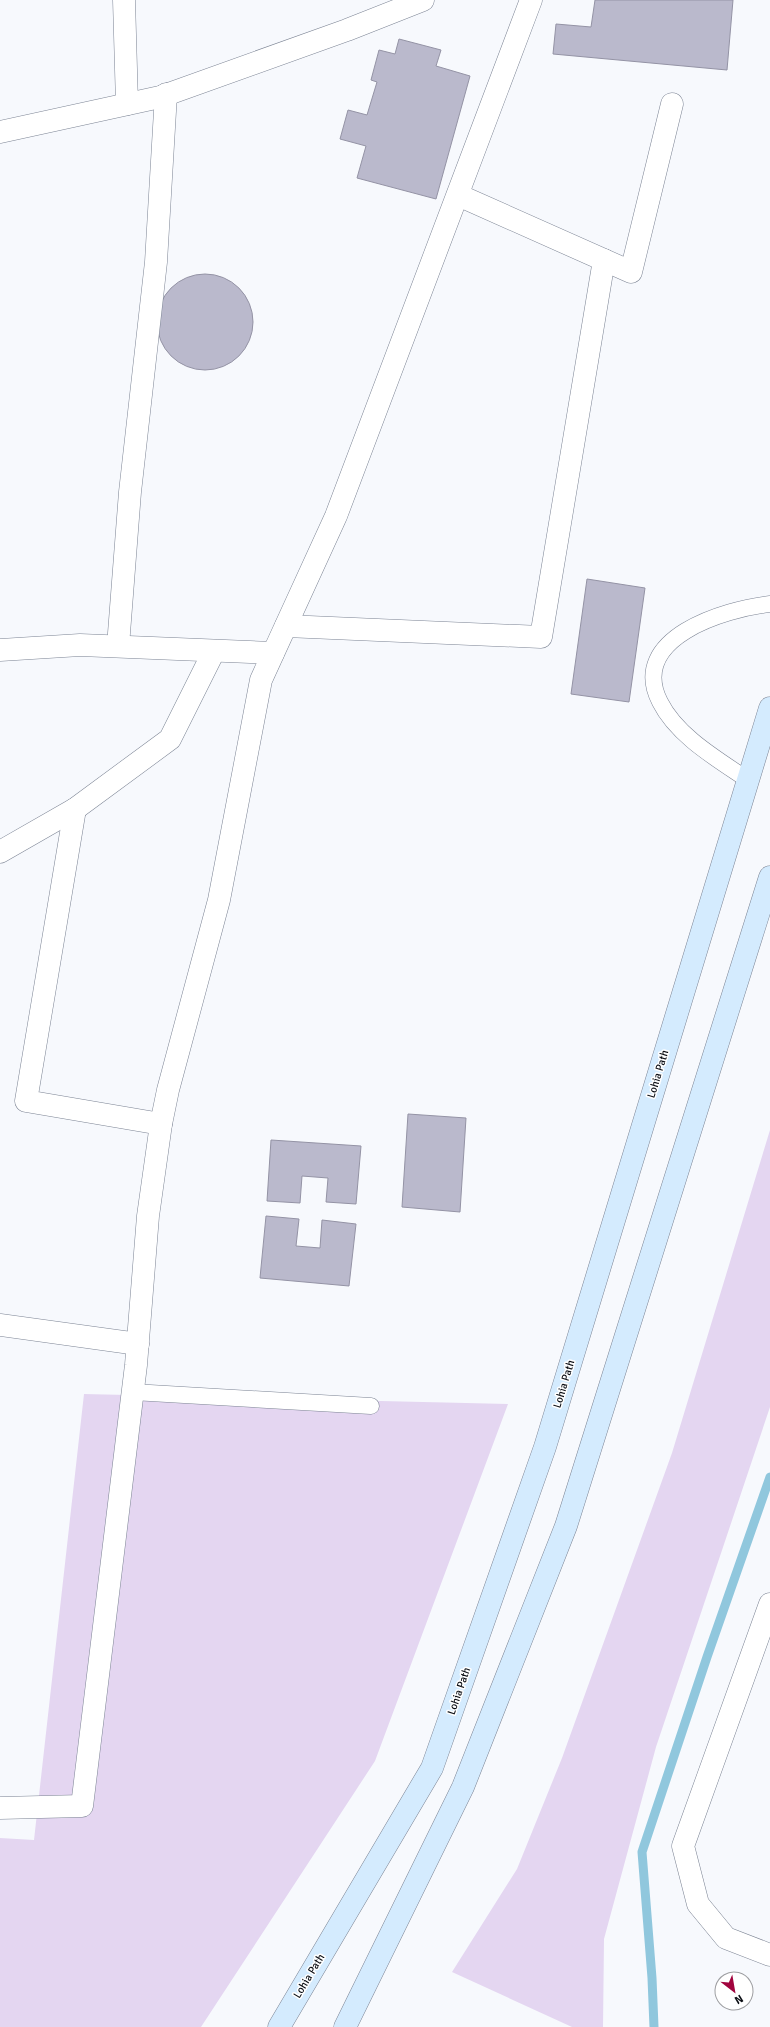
<svg xmlns="http://www.w3.org/2000/svg" width="770" height="2027" font-family="Signika,sans-serif">
<style>
.green{fill:#e4d6f1}
.lines{fill:none;stroke-linecap:round;stroke-linejoin:round}
.stream{stroke:#90c7dd;stroke-width:9}
.building{fill:#bab9cc;stroke:#9493a5}
.service-casing{stroke:#7c8494;stroke-width:17}
.minor-casing{stroke:#7c8494;stroke-width:23}
.secondary-casing{stroke:#7c8494;stroke-width:23}
.service{stroke:#fff;stroke-width:16}
.minor{stroke:#fff;stroke-width:22}
.secondary{stroke:#d4ebfe;stroke-width:22}
.labels{text-anchor:middle;dominant-baseline:central;stroke-width:3;stroke-linejoin:round;paint-order:stroke}
.street-label{font-size:11px;fill:#0a0d13;stroke:#fff}
</style>
<rect width="100%" height="100%" fill="#f7f9fd"/>
<g class="green">
<polygon points="770,1130 770,1407 656,1747 604,1939 603,2027 572,2027 452,1972 517,1869 562,1758 672,1453"/>
<polygon points="84,1394 508,1404 375,1761 201,2027 0,2027 0,1838 34,1840"/>
</g>
<g class="lines">
<polyline class="stream" points="654,2027 652,1978 642,1852 707,1657 770,1477"/>
</g>
<g class="building">
<polygon points="595,0 733,0 727,70 553,54 556,24 591,27"/>
<polygon points="399,39 441,50 436,66 470,76 436,199 357,178 366,146 340,139 348,110 367,115 377,82 371,80 379,50 395,54"/>
<circle cx="205" cy="322" r="48"/>
<polygon points="587,579 645,588 629,702 571,694"/>
<polygon points="408,1114 466,1118 460,1212 402,1207"/>
<polygon points="271,1140 361,1146 356,1204 326,1202 328,1178 302,1176 300,1203 267,1201"/>
<polygon points="266,1216 299,1219 296,1246 320,1248 322,1220 356,1224 349,1286 260,1278"/>
</g>
<g class="lines">
<g class="service-casing">
<g id="service">
<path d="M 748,780 C 717,759 677,736 660,702 C 627,638 725,609 770,604"/>
<polyline points="133,1392 371,1406"/>
</g>
</g>
<g class="minor-casing">
<g id="minor">
<polyline points="124,0 127,104"/>
<polyline points="0,132 160,97 347,30 423,0"/>
<polyline points="458,195 631,272 672,104"/>
<polyline points="286,626 541,637 604,260"/>
<polyline points="118,646 130,492 156,262 166,94"/>
<polyline points="0,650 80,645 273,653"/>
<polyline points="75,809 26,1101 161,1124"/>
<polyline points="0,852 75,809 170,739 214,651"/>
<polyline points="0,1325 138,1344"/>
<polyline points="770,1604 683,1846 698,1904 726,1938 770,1955"/>
<polyline points="0,1808 82,1806 136,1365 148,1216 161,1124 168,1090 219,900 261,680 336,516 531,0"/>
</g>
</g>
<g class="secondary-casing">
<g id="secondary">
<polyline points="279,2027 432,1768 545,1447 770,708"/>
<polyline points="345,2027 463,1787 566,1526 770,877"/>
</g>
</g>
<use href="#service" class="service"/>
<use href="#minor" class="minor"/>
<use href="#secondary" class="secondary"/>
</g>
<g class="labels">
<g class="street-label">
<text transform="translate(658 1074) rotate(-73)">Lohia Path</text>
<text transform="translate(564 1384) rotate(-73)">Lohia Path</text>
<text transform="translate(459 1691) rotate(-71)">Lohia Path</text>
<text transform="translate(309 1976) rotate(-59)">Lohia Path</text>
</g>
</g>
<g transform="translate(734 1991) rotate(149)"><circle r="19" fill="#ffffff" stroke="#9d9ea1"/>
<path d="M0-3L7 15L0 10L-7 15Z" fill="#a1043e"/>
<text y="-6" font-size="11" font-weight="bold" text-anchor="middle" fill="#0a0d13">N</text>
</g>
</svg>
